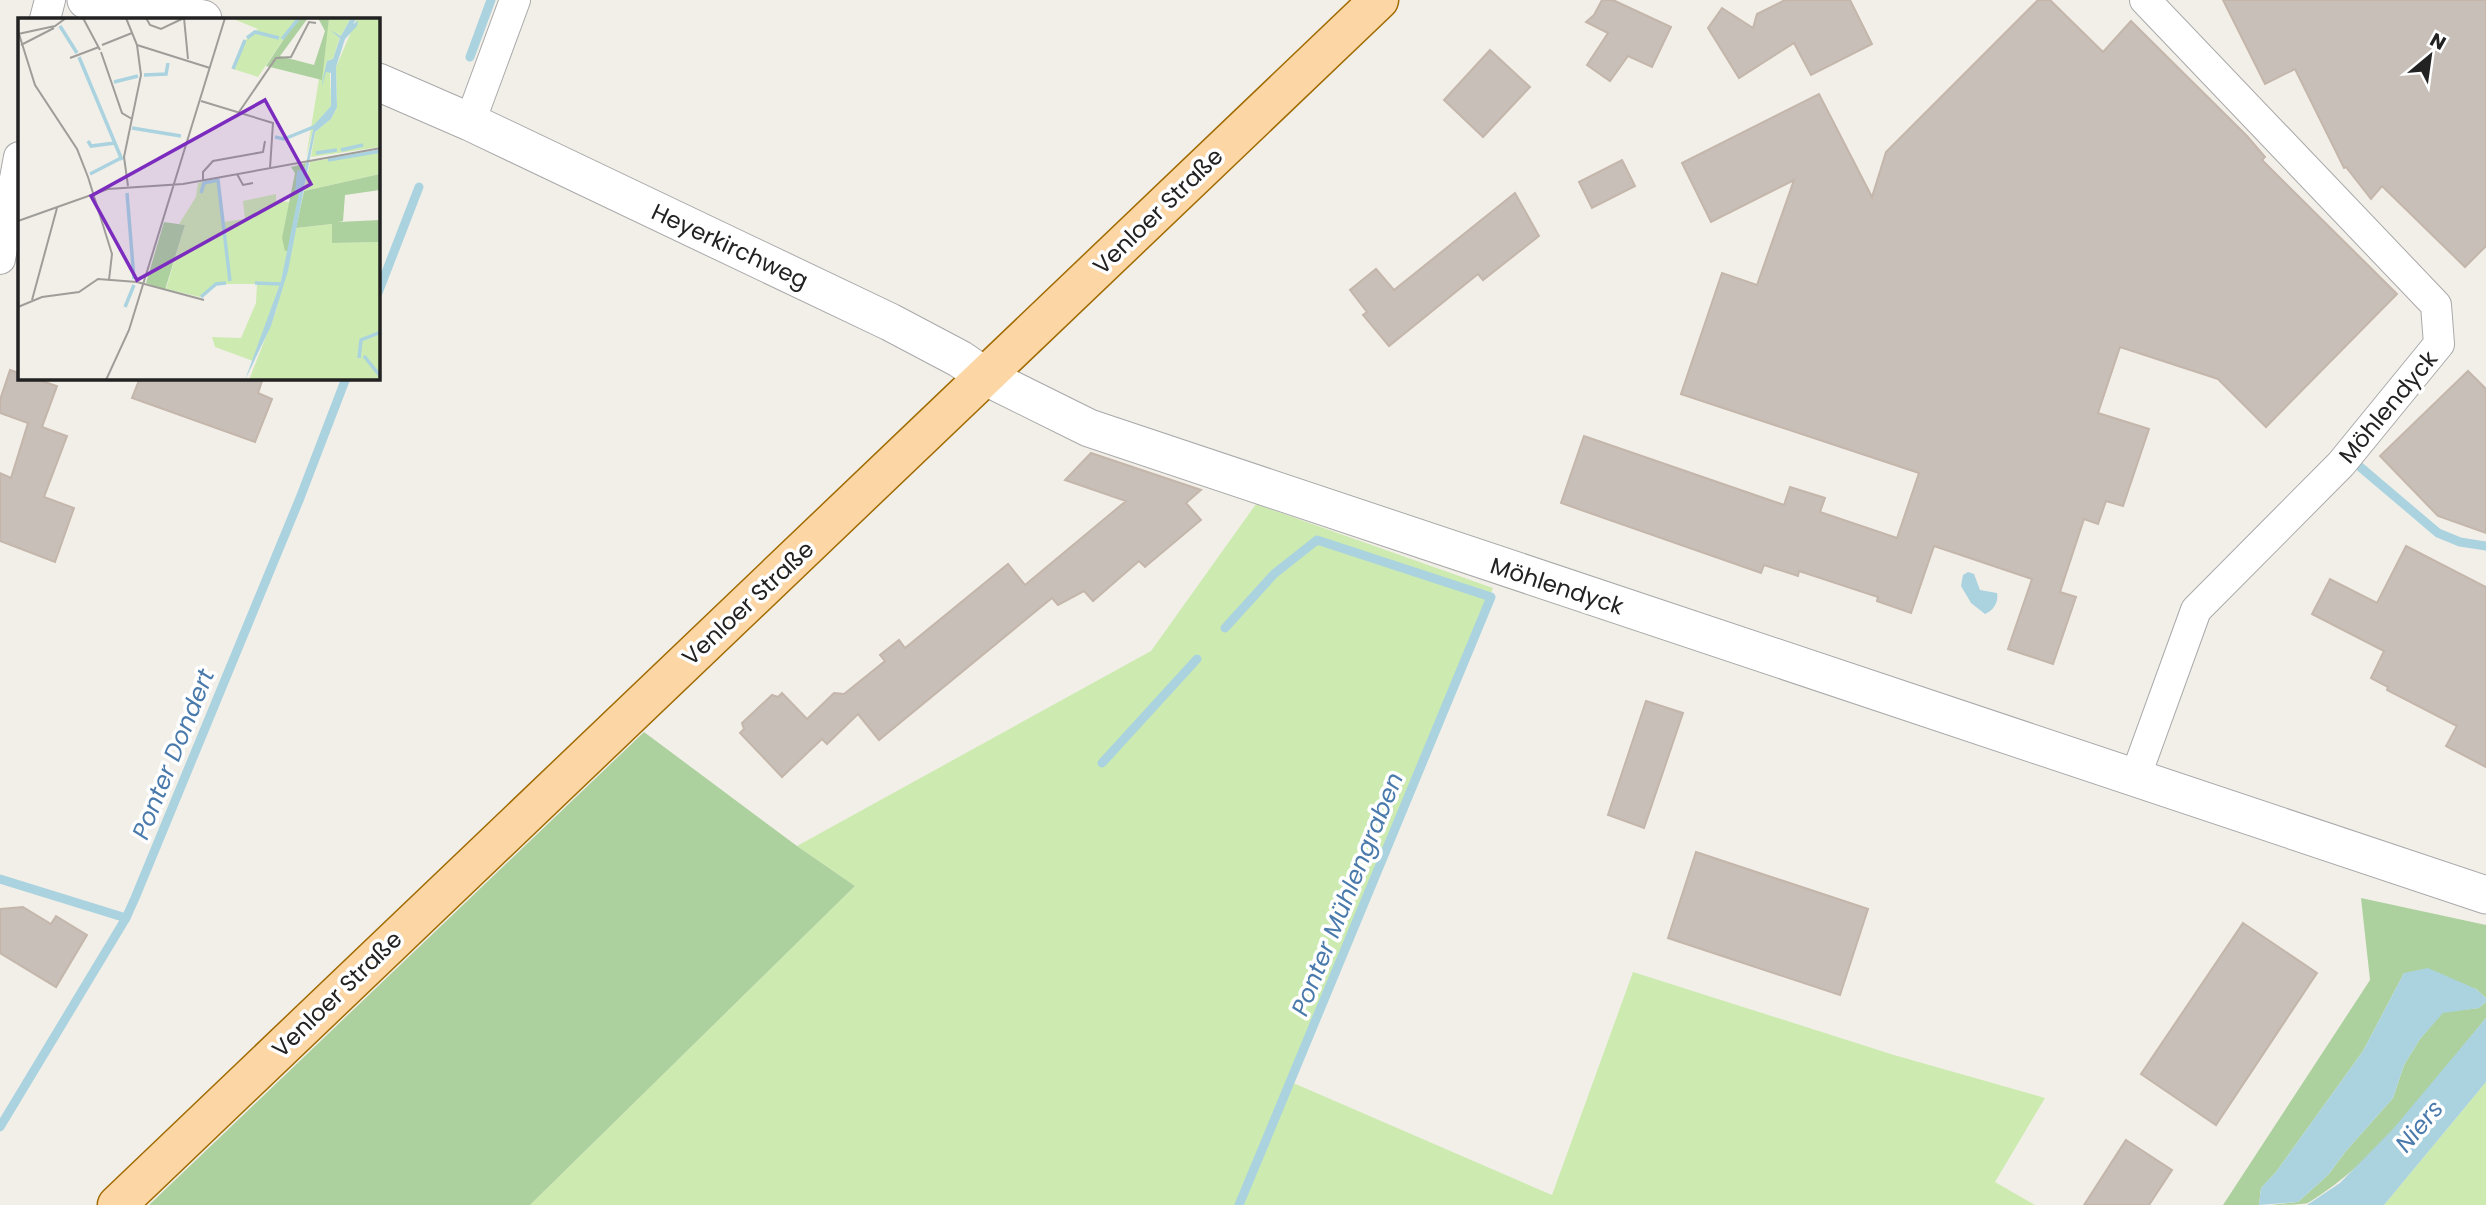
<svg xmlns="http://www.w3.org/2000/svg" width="2486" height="1205" font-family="Poppins,sans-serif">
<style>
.grass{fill:#cdebb0}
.forest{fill:#add19e}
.water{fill:#aad3df}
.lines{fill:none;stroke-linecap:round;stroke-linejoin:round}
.stream{stroke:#aad3df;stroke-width:9}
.building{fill:#c7bfb8;stroke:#c4b6ab;stroke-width:2}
.minor-casing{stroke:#a9a9a9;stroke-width:32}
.tertiary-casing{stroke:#a9a9a9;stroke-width:39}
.primary-casing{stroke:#a06b00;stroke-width:41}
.minor{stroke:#fff;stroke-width:30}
.tertiary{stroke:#fff;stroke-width:37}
.primary{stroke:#fcd6a4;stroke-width:38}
.labels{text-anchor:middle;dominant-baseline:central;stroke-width:7;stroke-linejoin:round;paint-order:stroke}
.street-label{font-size:23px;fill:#222;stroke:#fff}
.water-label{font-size:24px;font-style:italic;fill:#4a7aab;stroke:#fff}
.inset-river{fill:none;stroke:#aad3df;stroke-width:3.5}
.inset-road{fill:none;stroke:#9f9d99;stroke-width:2}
.view{fill:#7b2cbf;fill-opacity:0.15;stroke:#7b2cbf;stroke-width:3.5}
.inset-edge{fill:none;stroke:#222;stroke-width:3.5}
</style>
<rect width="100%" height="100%" fill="#f2efe9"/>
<g class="grass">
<polygon points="1256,504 1493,588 1291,1082 1552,1195 1633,972 1894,1055 2045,1098 1995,1182 2035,1205 530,1205 855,886 797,846 1151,651"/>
<polygon points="2486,1082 2486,1205 2384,1205"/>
</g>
<g class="forest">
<polygon points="644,732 797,846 855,886 530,1205 149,1205"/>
<polygon points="2361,898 2486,925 2486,998 2476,989 2404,973 2363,1051 2276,1172 2261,1188 2259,1205 2223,1205 2370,980"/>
<path d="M 2486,1002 L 2486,1018 C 2432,1082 2381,1159 2308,1203 C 2300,1205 2281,1205 2271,1205 L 2298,1202 L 2328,1175 L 2346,1151 L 2393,1098 L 2404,1065 L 2420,1039 L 2443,1012 L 2479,1008 Z"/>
</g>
<g class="water">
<path d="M 1968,572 L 1974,574 L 1980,590 L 1997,593 C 1999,602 1993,611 1985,614 L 1971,603 L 1961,586 L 1963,575 Z"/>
<polygon points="2428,968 2476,989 2486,998 2486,1002 2479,1008 2443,1013 2420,1039 2404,1065 2393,1098 2346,1151 2328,1175 2298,1202 2259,1205 2261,1188 2276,1172 2363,1051 2404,973"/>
<polygon points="2486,1018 2486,1082 2384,1205 2307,1205 2340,1183 2393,1129"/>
</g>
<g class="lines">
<g class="stream">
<polyline points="470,57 491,0"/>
<polyline points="378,293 419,187"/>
<polyline points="2359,466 2438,533 2460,542 2486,546"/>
<polyline points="1225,628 1274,574 1317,540 1491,597 1239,1205"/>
<polyline points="1102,763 1197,659"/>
<polyline points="0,879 126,918"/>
<polyline points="0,1127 126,918 135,898 300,498 346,378"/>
</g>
</g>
<g class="building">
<polygon points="1602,0 1613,0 1671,27 1652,67 1628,56 1610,81 1587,65 1608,33 1586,22 1594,15"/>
<polygon points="1785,0 1850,0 1872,44 1811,75 1794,43 1739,78 1708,28 1722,8 1753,28 1757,14"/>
<polygon points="2038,0 2050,0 2103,52 2131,21 2247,136 2265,157 2262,160 2397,294 2266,427 2218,379 2120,347 2098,413 2149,429 2123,506 2106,501 2098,524 2084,519 2060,592 2076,597 2053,664 2008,649 2032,579 1934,546 1911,613 1877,601 1878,597 1799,571 1798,576 1764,565 1761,573 1561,503 1584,436 1784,505 1790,487 1825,498 1820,512 1897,538 1919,473 1681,394 1722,273 1757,285 1794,180 1711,222 1682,163 1819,94 1872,197 1886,152"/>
<polygon points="2223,0 2486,0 2486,246 2465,267 2382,186 2371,199 2346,167 2344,168 2295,69 2265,84"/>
<polygon points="1490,50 1530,87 1483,137 1444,100"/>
<polygon points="1622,160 1635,186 1592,208 1579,182"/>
<polygon points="1515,193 1539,236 1483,280 1478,274 1389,346 1363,315 1367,312 1350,290 1376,269 1394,290"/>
<polygon points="10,370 19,373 19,378 33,378 57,386 42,427 67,436 44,497 74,508 55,562 0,541 0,473 11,478 28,423 0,413 0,400"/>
<polygon points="2468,371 2486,389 2486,533 2438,516 2380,456"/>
<polygon points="140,378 263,378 258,393 272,399 255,442 132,398"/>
<polygon points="1091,453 1201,490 1186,503 1201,520 1145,567 1139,561 1093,601 1084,591 1058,605 1052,598 879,740 858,714 827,744 822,739 782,777 740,733 744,729 742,723 772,695 778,697 782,693 807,719 834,693 844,694 885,661 880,655 899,640 905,648 1008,564 1025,585 1126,501 1065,480"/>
<polygon points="2406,546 2486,587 2486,767 2446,746 2457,726 2387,690 2388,687 2371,678 2384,651 2312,614 2330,579 2377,603"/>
<polygon points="1646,701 1683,713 1644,828 1608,815"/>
<polygon points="1696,852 1868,909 1840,995 1668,938"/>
<polygon points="23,907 51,924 56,916 87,935 56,987 0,953 0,909"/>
<polygon points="2243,923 2317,973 2216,1125 2141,1074"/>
<polygon points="2126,1140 2172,1170 2149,1205 2084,1205"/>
</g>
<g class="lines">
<g class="minor-casing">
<g id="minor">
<polyline points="45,19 50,0"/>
<polyline points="470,122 515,0"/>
<polyline points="0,259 19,157"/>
<polyline points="2135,778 2196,610 2341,464 2439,344 2436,305 2145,0"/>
</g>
</g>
<g class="tertiary-casing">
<g id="tertiary">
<polyline points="86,0 112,2 203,19"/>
<polyline points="378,82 470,122 890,322 960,359 986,377 1089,428 2486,895"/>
</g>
</g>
<g class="primary-casing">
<polyline id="primary" points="117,1205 1379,0"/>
</g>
<use href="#minor" class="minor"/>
<use href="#tertiary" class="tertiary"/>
<use href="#primary" class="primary"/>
</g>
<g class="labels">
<g class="street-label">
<text transform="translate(1158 211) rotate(-44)">Venloer Straße</text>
<text transform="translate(730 246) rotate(25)">Heyerkirchweg</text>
<text transform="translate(2388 407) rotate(-50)">Möhlendyck</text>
<text transform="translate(1557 586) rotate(18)">Möhlendyck</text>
<text transform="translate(748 603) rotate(-43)">Venloer Straße</text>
<text transform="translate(337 994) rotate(-44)">Venloer Straße</text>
</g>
<g class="water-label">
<text transform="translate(173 754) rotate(-68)">Ponter Dondert</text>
<text transform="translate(1347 894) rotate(-68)">Ponter Mühlengraben</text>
<text transform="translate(2419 1126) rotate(-50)">Niers</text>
</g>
</g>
<g transform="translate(18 18)">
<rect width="362" height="362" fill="#f2efe9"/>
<path d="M 213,0 L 280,0 L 240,59 L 215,51 L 224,25 L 240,11 ZM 311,0 L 333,0 L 323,18 L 319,15 L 322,19 L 315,41 L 309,43 L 305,65 L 307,54 L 312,54 L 313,88 L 296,108 L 288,140 ZM 339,0 L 362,0 L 362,129 L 293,139 L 297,114 L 313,101 L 319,89 L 318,49 ZM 362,132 L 362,156 L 286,173 L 292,144 ZM 200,161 L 205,204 L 227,201 L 225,183 L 258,176 L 258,183 L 274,184 L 264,220 L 270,233 L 263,263 L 235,343 L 197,329 L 194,319 L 223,320 L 238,285 L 239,266 L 198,266 L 182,279 L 148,271 L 167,207 L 161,206 L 178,179 L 180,165 ZM 314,206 L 314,225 L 362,224 L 362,362 L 231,362 L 258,293 L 278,210 Z" fill="#cdebb0"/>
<path d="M 280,0 L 290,0 L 262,38 L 296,47 L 307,13 L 300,0 L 311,0 L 304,62 L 248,48 ZM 288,145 L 270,233 L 267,233 L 264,220 L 277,155 L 273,149 ZM 362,156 L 362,172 L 327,177 L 325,203 L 320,204 L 362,202 L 362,224 L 314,225 L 314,206 L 278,210 L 286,173 ZM 146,204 L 167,207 L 147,272 L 128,265 Z" fill="#add19e"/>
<path d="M 333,0 L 339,0 L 335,6 L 340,3 L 339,8 L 327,21 L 318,49 L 319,89 L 313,101 L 297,114 L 270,253 L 253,308 L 227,362 L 263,263 L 281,174 L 277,174 L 279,153 L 287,151 L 296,107 L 313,88 L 313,55 L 308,54 L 304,68 L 304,65 L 309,43 L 315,41 L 322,20 L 312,12 L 323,18 Z" fill="#aad3df"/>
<path class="inset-river" d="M 42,8 L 59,35M 229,20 L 237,14 L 261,20M 264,21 L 281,0M 61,39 L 104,142M 215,51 L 227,22M 126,57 L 148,56 L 150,45M 96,64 L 120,58M 114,110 L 163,118M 257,119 L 266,121 L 298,108M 70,123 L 73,128 L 97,125M 323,132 L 345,127M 298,135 L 319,132M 310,142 L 363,133M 72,156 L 103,140M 109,175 L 116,261M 183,175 L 186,165 L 200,162 L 212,263M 237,265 L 263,266M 183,279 L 198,266 L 208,265M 107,289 L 116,267M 346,338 L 363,359M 341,340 L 343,322 L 363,314"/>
<path class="inset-road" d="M 65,0 L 82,32M 108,0 L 119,27 L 123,57 L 106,139 L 110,168M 128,0 L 132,7 L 143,11 L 166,0M 166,0 L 170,41M 0,16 L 37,8 L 48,0M 1,16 L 17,67 L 59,131 L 70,159 L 94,236 L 91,262M 3,27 L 36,10M 84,27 L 114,15M 119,27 L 192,50M 83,34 L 104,95 L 114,101M 52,40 L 81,29M 183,83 L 255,105 L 252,150M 221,94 L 258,40 L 273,39 L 291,4 L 298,5M 219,156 L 225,167 L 235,165M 185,162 L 185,154 L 195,143 L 245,134 L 247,123M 0,203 L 90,171 L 165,166 L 363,130M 14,282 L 39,190M 0,289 L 24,279 L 61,274 L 80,261 L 119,264 L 186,282M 88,362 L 111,312 L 207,0"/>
<path class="view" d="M 247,82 L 293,166 L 119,262 L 73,178 Z"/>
<rect width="362" height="362" class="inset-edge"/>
</g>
<g transform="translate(2430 56) rotate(29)" stroke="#ffffff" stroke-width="5" paint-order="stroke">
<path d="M0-5L12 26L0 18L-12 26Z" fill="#222222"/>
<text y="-10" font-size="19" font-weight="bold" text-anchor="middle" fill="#222222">N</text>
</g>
</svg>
